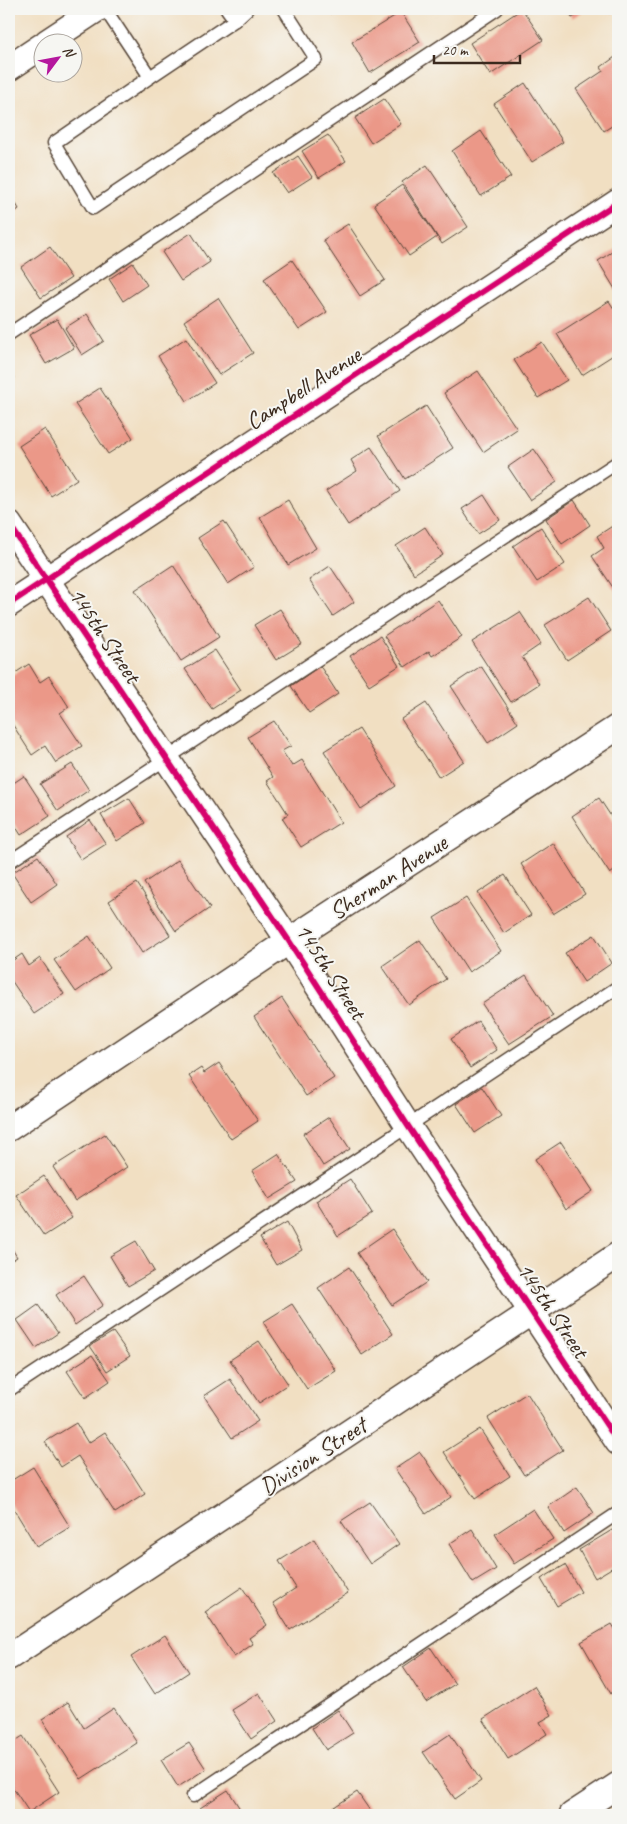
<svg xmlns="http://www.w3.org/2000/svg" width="627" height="1824" font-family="Caveat,sans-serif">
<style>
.building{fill:#eb9888}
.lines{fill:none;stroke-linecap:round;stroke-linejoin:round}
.service-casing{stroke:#564537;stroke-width:15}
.minor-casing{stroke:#564537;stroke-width:28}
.service{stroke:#fff;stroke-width:12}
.minor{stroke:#fff;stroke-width:25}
.cycleway-casing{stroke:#f6f6f2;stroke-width:9}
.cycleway{stroke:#d6006c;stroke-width:6}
.labels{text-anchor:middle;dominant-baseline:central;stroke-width:4;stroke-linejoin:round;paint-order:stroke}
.street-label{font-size:24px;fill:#3b2a1e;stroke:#f6f6f2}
</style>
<rect width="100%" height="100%" fill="#f6f6f2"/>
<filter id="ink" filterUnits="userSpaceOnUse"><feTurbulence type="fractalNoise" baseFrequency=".02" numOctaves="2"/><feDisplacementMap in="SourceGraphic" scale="10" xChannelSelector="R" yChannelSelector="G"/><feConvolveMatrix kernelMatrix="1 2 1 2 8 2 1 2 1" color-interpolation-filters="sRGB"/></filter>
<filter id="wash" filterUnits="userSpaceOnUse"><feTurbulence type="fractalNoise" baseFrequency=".0096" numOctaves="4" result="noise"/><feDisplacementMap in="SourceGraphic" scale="20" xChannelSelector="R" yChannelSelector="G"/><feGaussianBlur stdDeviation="1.12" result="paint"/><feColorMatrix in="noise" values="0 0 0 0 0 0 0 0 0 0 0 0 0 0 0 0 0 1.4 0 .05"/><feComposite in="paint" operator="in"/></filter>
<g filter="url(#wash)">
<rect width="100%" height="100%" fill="#f1dfc2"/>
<g id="blocks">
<g class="building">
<polygon points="327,9 338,9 330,14"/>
<polygon points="522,9 543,40 490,75 470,43"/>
<polygon points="566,9 587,9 572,18"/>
<polygon points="605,9 616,9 609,14"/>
<polygon points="401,12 420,42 370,73 352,42"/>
<polygon points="618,55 618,122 604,131 576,89 603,71 601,67"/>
<polygon points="525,83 563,142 532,162 494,104"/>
<polygon points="384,99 401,124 371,143 355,118"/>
<polygon points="481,131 511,177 481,196 452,151"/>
<polygon points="328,135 346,161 319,178 302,151"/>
<polygon points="298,156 312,177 287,193 273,173"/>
<polygon points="427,165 468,227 442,244 402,182"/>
<polygon points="402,185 437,237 409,256 374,204"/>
<polygon points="9,192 19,209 9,216"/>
<polygon points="348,224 385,280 360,296 323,240"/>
<polygon points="191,233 210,262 181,281 162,252"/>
<polygon points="50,247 71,278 41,298 21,267"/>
<polygon points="618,248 618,294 598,261"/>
<polygon points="292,260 327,312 299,330 264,279"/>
<polygon points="133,263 147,285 123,301 109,279"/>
<polygon points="218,298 253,353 219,375 184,321"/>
<polygon points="609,301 618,315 618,352 582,375 557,334"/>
<polygon points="87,314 104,341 82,355 65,328"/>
<polygon points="57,319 74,348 46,364 29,335"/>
<polygon points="186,338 215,383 187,401 158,356"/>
<polygon points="542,342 567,380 538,398 514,360"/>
<polygon points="9,368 15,378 9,383"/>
<polygon points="478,371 517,429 483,452 444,393"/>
<polygon points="100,388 133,438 108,454 75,404"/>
<polygon points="426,406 453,448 405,479 378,436"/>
<polygon points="45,429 77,479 51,496 19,446"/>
<polygon points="371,447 400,491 348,525 326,491 357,471 351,460"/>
<polygon points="534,449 557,482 530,500 508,467"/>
<polygon points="484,495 500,520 478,534 462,509"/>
<polygon points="288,500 316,548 288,565 260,517"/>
<polygon points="574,500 590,525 562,544 546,519"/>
<polygon points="224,521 254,567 228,584 198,538"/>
<polygon points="614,525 618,532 618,595 592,556 604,548 597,536"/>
<polygon points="425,527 443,555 414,574 396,546"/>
<polygon points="541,527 565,564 537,582 513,546"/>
<polygon points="173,565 219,637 181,661 135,590"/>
<polygon points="330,566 354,602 333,616 309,580"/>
<polygon points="589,597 611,631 567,660 545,625"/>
<polygon points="438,600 462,637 432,656 429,651 405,667 384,636"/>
<polygon points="280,609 302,644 276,660 254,625"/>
<polygon points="520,612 541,644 522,657 539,684 511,702 472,642"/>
<polygon points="380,636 399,666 369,685 350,656"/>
<polygon points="215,650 241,690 212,709 185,669"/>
<polygon points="29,664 40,682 49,676 69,707 60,713 82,746 56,763 45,746 32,755 9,719 9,677"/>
<polygon points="320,666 338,694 309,713 291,686"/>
<polygon points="481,666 518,723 488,743 451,686"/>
<polygon points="426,703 464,761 439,777 401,719"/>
<polygon points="274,721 291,746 282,751 292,766 302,760 341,822 301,847 282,818 288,814 267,781 273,777 248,737"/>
<polygon points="359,729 396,786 361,809 324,751"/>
<polygon points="72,764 89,790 58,811 40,784"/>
<polygon points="24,776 50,816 21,835 9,816 9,804 11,803 9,786"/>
<polygon points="129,798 145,823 117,841 101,815"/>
<polygon points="599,798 618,827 618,868 610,874 572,816"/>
<polygon points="90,820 106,844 81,860 66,837"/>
<polygon points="553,843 585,894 553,914 521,864"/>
<polygon points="38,856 57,884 31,902 12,873"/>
<polygon points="178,860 210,908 176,931 144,883"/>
<polygon points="505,875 531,915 504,933 478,893"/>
<polygon points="137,883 170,935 142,953 109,901"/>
<polygon points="466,898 501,951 469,972 434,918"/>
<polygon points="594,935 612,963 584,982 565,953"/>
<polygon points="89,936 110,968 76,992 54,960"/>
<polygon points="420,940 446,979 409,1005 382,966"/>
<polygon points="22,954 29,966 40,958 64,994 34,1014 9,977 9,963"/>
<polygon points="526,975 553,1016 509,1044 482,1004"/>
<polygon points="282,998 334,1078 306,1096 254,1017"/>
<polygon points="478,1021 497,1050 470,1068 451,1039"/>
<polygon points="219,1063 258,1121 231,1139 189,1076 201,1068 204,1073"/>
<polygon points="482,1087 501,1116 475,1133 456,1104"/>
<polygon points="329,1117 350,1149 323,1166 303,1134"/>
<polygon points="105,1134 127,1167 75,1201 53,1167"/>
<polygon points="561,1142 593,1191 566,1209 535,1159"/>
<polygon points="278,1154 297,1182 269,1199 252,1171"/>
<polygon points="44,1176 72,1218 44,1236 16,1195"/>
<polygon points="350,1179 372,1214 338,1236 316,1201"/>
<polygon points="287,1222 302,1250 276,1265 260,1238"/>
<polygon points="392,1229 427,1282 392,1305 357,1253"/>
<polygon points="136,1241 154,1271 128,1286 110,1256"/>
<polygon points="9,1244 17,1257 9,1262"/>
<polygon points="349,1267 393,1334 362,1355 318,1288"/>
<polygon points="84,1276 103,1305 75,1325 56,1295"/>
<polygon points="292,1304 336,1371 307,1389 263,1322"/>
<polygon points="38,1305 58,1333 36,1348 17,1320"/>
<polygon points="113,1332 130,1356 107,1371 90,1346"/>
<polygon points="259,1341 288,1384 259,1403 230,1360"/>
<polygon points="92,1355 110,1381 85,1398 67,1371"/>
<polygon points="230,1379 258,1421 232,1438 204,1396"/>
<polygon points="527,1393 563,1450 524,1475 488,1418"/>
<polygon points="76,1423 88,1443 105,1432 145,1494 115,1513 78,1456 61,1467 45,1442"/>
<polygon points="480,1429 510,1476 475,1499 444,1452"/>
<polygon points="420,1452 451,1497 426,1514 395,1469"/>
<polygon points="33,1467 70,1527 37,1547 9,1501 9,1482"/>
<polygon points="577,1487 594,1513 564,1533 548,1507"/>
<polygon points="370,1502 399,1544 370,1564 341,1521"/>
<polygon points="533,1509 553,1539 514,1564 495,1534"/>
<polygon points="617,1527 618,1564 595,1578 579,1550"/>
<polygon points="472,1529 496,1569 473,1583 449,1544"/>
<polygon points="314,1539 348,1593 290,1630 273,1603 296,1588 279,1561"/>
<polygon points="565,1565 581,1592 557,1606 541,1579"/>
<polygon points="242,1587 267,1625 249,1638 253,1644 234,1657 205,1612"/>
<polygon points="612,1624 618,1634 618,1690 611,1694 581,1642"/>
<polygon points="165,1635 189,1672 155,1694 131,1657"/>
<polygon points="431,1648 455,1684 426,1702 403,1667"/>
<polygon points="534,1686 552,1715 540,1722 547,1734 508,1759 483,1719"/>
<polygon points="259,1693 277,1721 251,1739 232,1710"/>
<polygon points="68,1702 84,1728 114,1708 137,1743 81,1779 42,1719"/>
<polygon points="338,1710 353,1733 326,1750 312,1728"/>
<polygon points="450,1734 481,1781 455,1799 423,1752"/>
<polygon points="23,1736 59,1792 29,1812 9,1782 9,1745"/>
<polygon points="189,1743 206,1769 178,1787 161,1760"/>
<polygon points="228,1790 244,1815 205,1815 200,1808"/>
<polygon points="357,1792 373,1815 335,1815 331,1809"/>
</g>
</g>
</g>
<g filter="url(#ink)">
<use href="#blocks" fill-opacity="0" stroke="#564537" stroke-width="1"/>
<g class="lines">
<g class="service-casing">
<g id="service">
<polyline points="105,9 150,77 235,20 227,9"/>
<polyline points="235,20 247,9"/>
<polyline points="150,77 54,143 93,208 316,59 284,9"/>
<polyline points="9,334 497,9"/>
<polyline points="9,862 618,462"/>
<polyline points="9,1390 618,987"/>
<polyline points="193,1796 618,1513"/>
</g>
</g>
<g class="minor-casing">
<g id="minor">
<polyline points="47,42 97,9"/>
<polyline points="9,68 42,46"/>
<polyline points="9,524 289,941 408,1126 618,1442"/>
<polyline points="9,604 618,202"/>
<polyline points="9,1128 289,941 618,727"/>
<polyline points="9,1657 618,1255"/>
<polyline points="572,1815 618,1785"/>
</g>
</g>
<use href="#service" class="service"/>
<use href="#minor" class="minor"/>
<g class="cycleway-casing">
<g id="cycleway">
<polyline points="9,524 289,941 408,1126 618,1442"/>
<polyline points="9,604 618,202"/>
</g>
</g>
<use href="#cycleway" class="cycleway"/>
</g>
</g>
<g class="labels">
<g class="street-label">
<text transform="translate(303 388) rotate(-33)">Campbell Avenue</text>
<text transform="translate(105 635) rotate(56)">145th Street</text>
<text transform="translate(388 877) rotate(-33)">Sherman Avenue</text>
<text transform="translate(331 971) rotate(57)">145th Street</text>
<text transform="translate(553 1310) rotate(56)">145th Street</text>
<text transform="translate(313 1456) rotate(-33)">Division Street</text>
</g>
</g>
<rect width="627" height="1824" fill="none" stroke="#f6f6f2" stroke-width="30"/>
<g transform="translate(58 58) rotate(58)"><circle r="24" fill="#f6f6f2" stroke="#aba49d"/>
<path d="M0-4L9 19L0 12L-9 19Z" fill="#b5179e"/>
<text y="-8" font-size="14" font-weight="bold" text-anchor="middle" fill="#3b2a1e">N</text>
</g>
<path d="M434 55v8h86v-8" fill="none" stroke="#3b2a1e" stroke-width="2.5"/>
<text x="442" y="55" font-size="15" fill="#3b2a1e" stroke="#f6f6f2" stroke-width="4" paint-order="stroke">20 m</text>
</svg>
